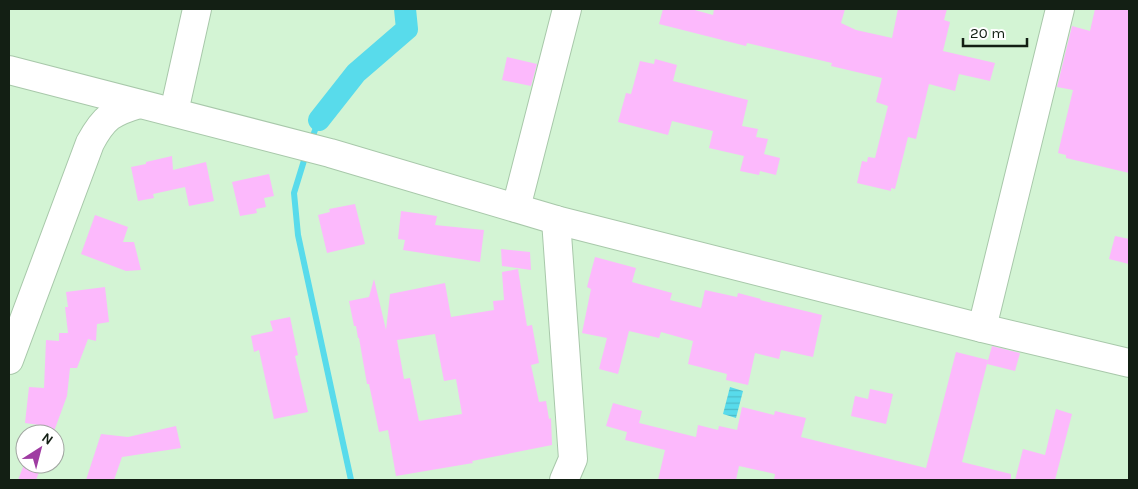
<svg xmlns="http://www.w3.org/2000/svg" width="1138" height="489" font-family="Karla,sans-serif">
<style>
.water{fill:url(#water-rules)}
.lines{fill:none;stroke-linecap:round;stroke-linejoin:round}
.stream{stroke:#58dbeb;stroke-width:6}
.canal{stroke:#58dbeb;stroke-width:22}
.building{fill:#fcb9fc;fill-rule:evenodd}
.minor-casing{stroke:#a8c8aa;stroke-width:30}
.minor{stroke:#fff;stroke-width:28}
</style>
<defs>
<pattern id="water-rules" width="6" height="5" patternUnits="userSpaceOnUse" patternTransform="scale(1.25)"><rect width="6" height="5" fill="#58dbeb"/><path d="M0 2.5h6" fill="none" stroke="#4cbcc9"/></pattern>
</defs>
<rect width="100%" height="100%" fill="#d3f4d4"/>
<polygon class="water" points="730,387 743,391 736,418 723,414"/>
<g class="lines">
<g class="stream">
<polyline points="310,143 319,120"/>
<polyline points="306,154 294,193 298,235 351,480"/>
</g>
<polyline class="canal" points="319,120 356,73 407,29 405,9"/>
</g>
<g class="building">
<polygon points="663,9 691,9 713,15 714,9 845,9 841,23 856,30 892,38 898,9 947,9 944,20 950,22 943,51 995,63 990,81 959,74 955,91 929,84 916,139 908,137 895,189 891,188 891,191 857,183 862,161 867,162 868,157 875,158 888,106 876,102 882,78 831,66 832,63 747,43 746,46 659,24"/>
<polygon points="1095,9 1129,9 1129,173 1066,158 1066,155 1058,153 1073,90 1057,87 1072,26 1090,31"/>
<polygon points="507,57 537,64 531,86 502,80"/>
<polygon points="655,59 677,65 673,81 748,100 742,126 758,129 756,137 768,139 764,154 780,158 776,175 760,171 759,175 740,171 744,156 709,148 713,131 672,121 668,135 618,122 626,93 631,94 640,61 654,64"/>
<polygon points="172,156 173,170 206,162 214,201 189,206 185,187 153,194 154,198 138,201 131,167 146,164 146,162"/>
<polygon points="269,174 274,196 264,198 266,207 256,209 257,213 240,216 232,182"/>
<polygon points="355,204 365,244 327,253 318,215 330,212 329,209"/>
<polygon points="401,211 437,216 435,225 484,230 480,262 403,250 405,240 398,239"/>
<polygon points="95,215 128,227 123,242 134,242 141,270 126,271 81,254"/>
<polygon points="1115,236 1129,239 1129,264 1109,259"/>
<polygon points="501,249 530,252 531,270 502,266"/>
<polygon points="595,257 636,268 632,282 672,293 670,300 701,308 705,290 737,297 738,293 761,299 760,300 822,315 813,357 781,350 779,359 755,353 748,385 726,380 727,374 688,364 693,341 661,332 659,338 629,331 618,374 599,369 607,338 582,333 591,289 587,287"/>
<path d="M 518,269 L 527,326 L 532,325 L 539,363 L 531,365 L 539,402 L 546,401 L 549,419 L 551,418 L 552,445 L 472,461 L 473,463 L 396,476 L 388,430 L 379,432 L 369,384 L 367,384 L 359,338 L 358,338 L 356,326 L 354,326 L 349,301 L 369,297 L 374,279 L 386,330 L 390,294 L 445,283 L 451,317 L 494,310 L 493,301 L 504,300 L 502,272 ZM 435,334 L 444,381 L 456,379 L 462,414 L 419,421 L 410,378 L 404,379 L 397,340 Z"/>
<polygon points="105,287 109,322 97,324 96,341 88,339 77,368 70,368 67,396 53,434 36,434 39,425 25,423 29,387 44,388 46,340 59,341 59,333 68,333 65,307 68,307 66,292"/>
<polygon points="290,317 298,355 295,356 308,412 274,419 259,350 254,352 251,336 273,331 270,321"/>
<polygon points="992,346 1020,353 1015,371 987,364"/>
<polygon points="956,352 988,360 962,462 1011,474 1011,480 774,480 775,474 739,466 736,480 658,480 665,450 625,440 627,432 606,426 613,403 642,411 639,423 696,437 698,425 718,430 719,426 737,430 742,407 774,415 775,411 806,418 801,437 926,468"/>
<polygon points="870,389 893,394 886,424 851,416 855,396 868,399"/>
<polygon points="1056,409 1072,414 1055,480 1015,480 1023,449 1045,455"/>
<polygon points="176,426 181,448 122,457 114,480 86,480 101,434 128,437"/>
<polygon points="25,462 25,464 42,464 36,480 18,480"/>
</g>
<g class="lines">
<g class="minor-casing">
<g id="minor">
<polyline points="9,70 330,153 556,220 982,328 1129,363"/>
<polyline points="174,112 197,9"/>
<polyline points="516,208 567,9"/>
<polyline points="556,220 573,459 564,480"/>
<polyline points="982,328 1060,9"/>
<path d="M 9,360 L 90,143 C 104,117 112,112 139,104"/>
</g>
</g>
<use href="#minor" class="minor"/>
</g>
<rect width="1138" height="489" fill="none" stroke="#131f14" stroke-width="20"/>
<g transform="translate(40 449) rotate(36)"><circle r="24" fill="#ffffff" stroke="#a1a5a1"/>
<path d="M0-4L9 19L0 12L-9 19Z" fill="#9f3ca2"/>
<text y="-8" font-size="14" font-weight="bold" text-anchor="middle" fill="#131f14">N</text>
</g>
<path d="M963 38v8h64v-8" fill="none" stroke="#131f14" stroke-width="2.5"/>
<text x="970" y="38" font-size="15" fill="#131f14" stroke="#ffffff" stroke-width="4" paint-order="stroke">20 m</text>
</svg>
